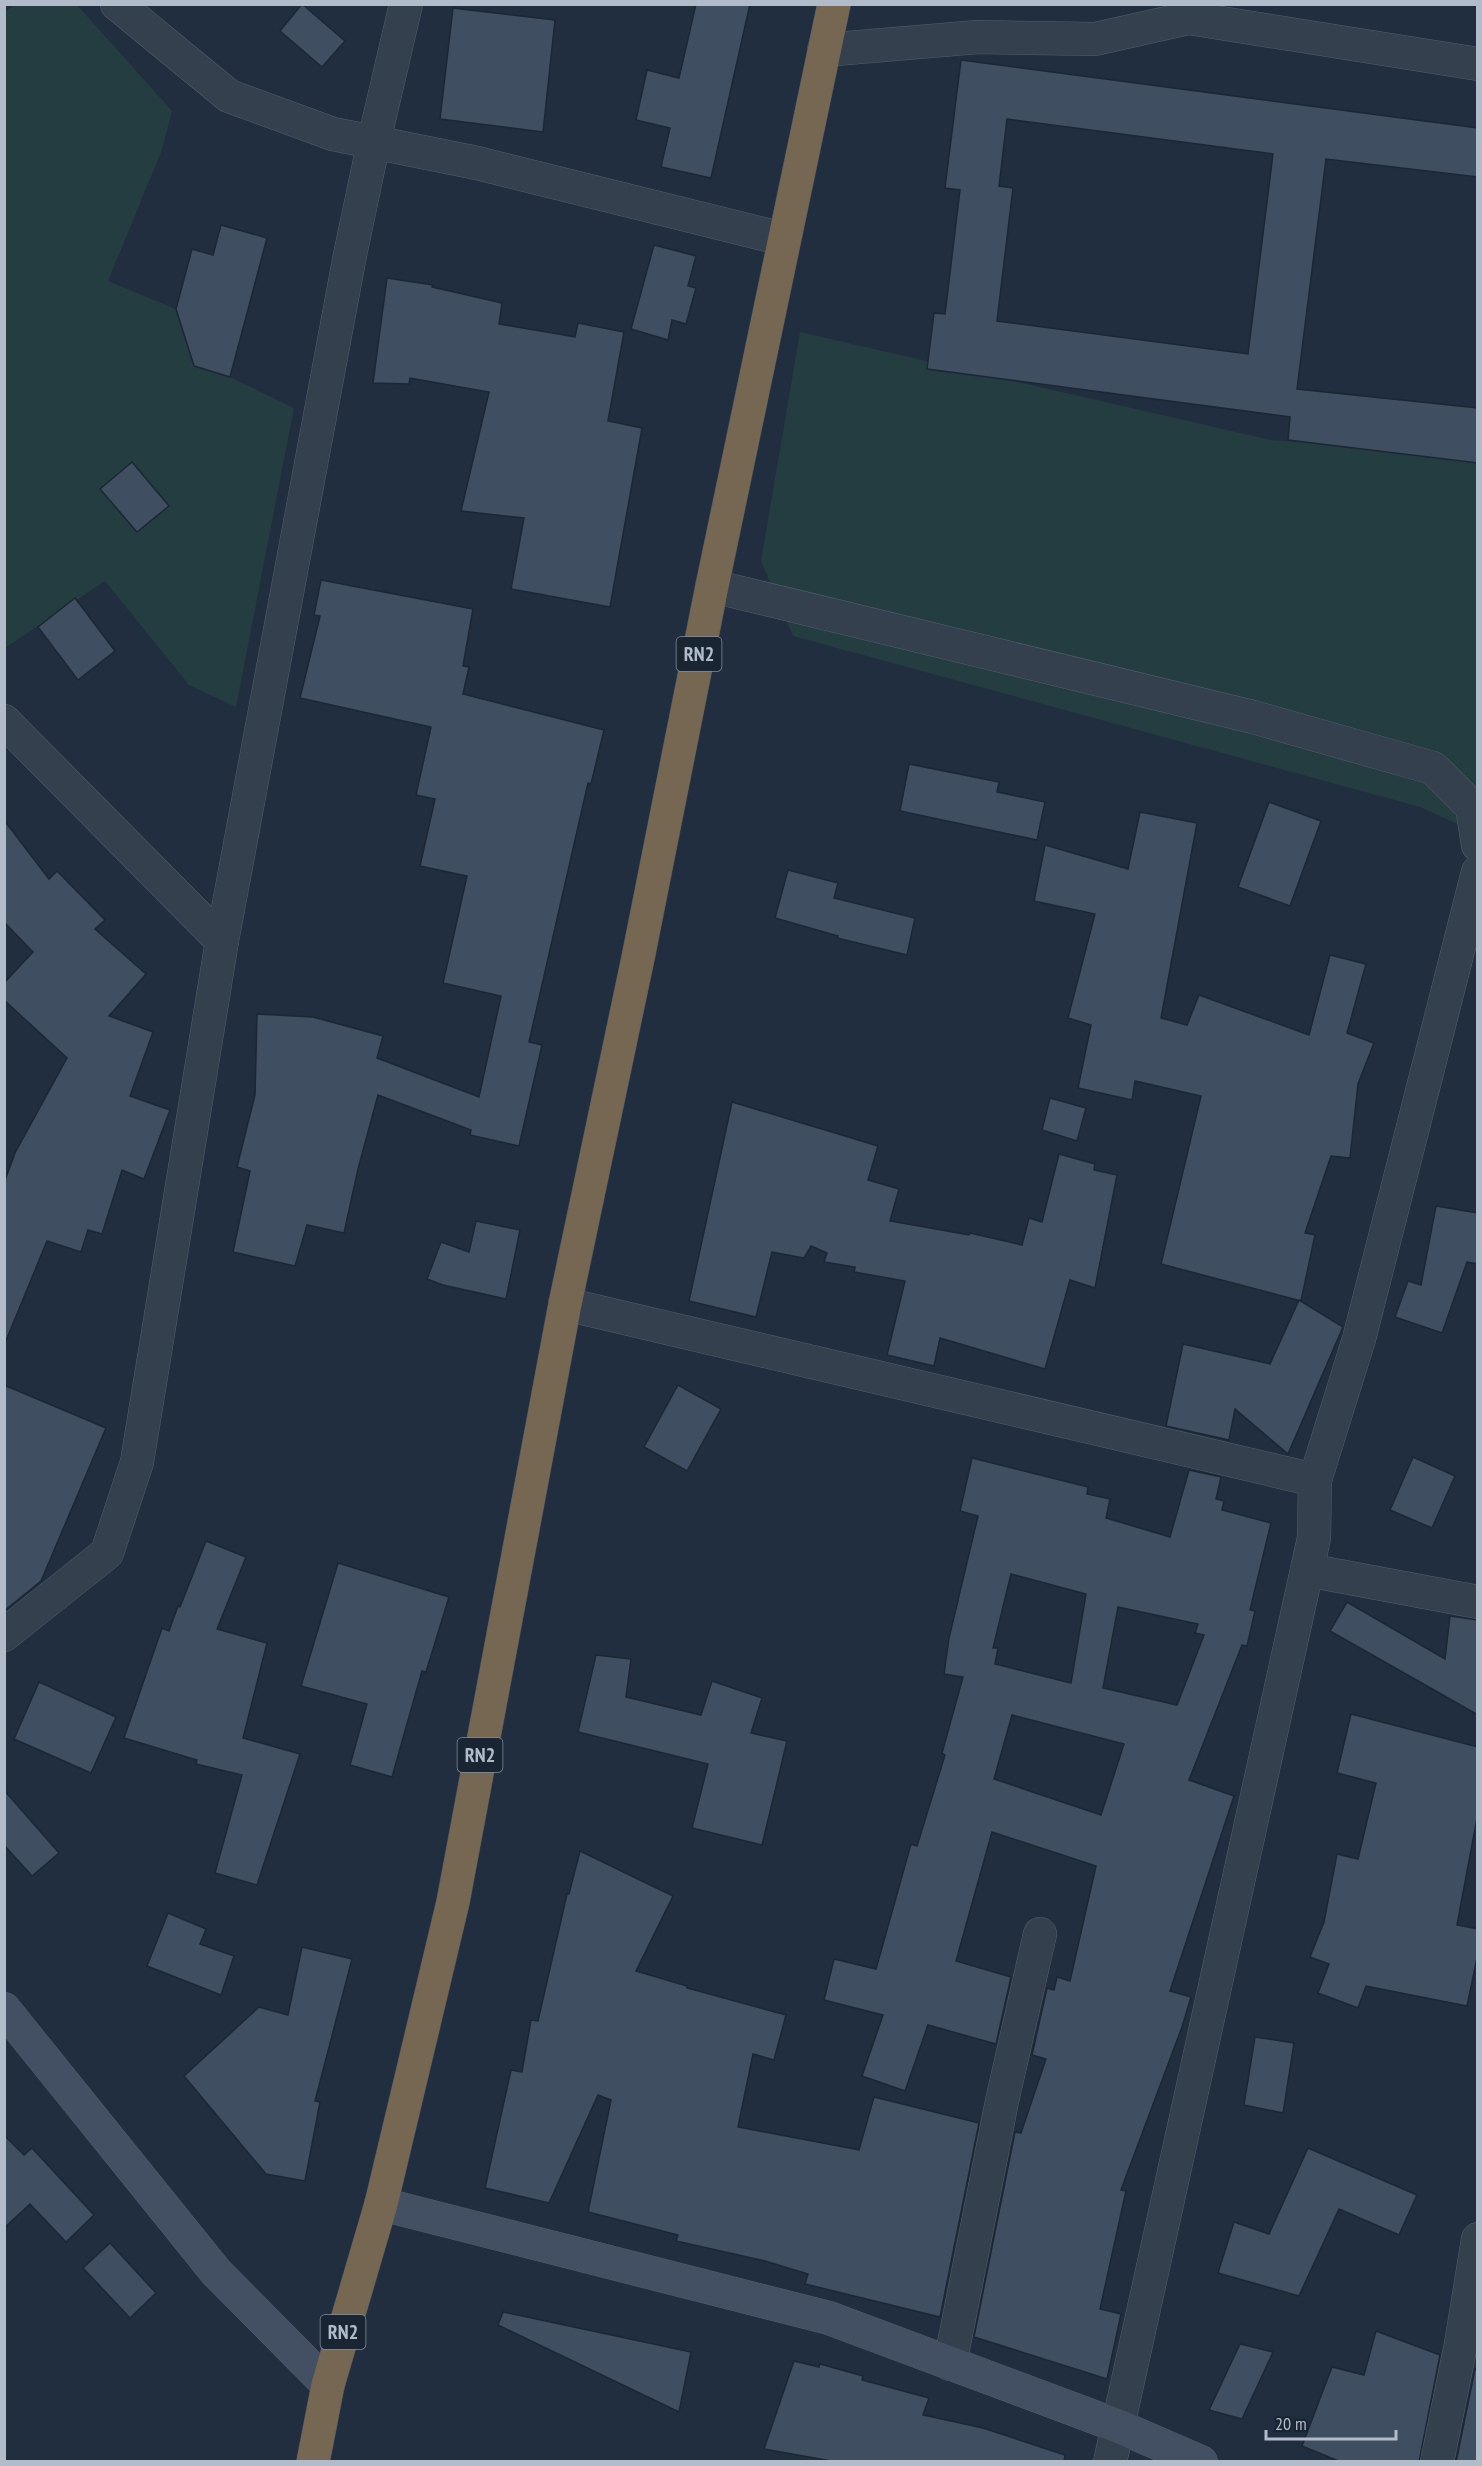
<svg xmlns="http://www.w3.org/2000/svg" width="1482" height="2466" font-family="'PT Sans Narrow',sans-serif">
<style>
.green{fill:#233d40}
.building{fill:#404e61;stroke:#1c2735;stroke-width:1.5;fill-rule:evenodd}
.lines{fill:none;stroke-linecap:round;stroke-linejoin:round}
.street-casing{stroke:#535e6c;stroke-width:34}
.secondary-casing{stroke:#535e6c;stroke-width:34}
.highway-casing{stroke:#404b59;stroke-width:34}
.street{stroke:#35404f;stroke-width:33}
.secondary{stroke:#434f62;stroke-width:33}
.highway{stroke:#756752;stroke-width:33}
.labels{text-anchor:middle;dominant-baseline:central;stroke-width:4.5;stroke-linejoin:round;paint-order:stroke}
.shield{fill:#1a2533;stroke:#848e9d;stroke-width:1.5}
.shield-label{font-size:20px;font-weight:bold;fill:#b1bbca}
</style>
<rect width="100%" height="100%" fill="#212e3f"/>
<g class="green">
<polygon points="14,5 77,5 172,111 162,150 108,281 176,309 194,366 230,377 294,408 236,707 189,685 105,581 5,648 4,13"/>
<polygon points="800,332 1271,440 1477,454 1477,833 1420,807 793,636 761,561"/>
</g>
<g class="building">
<polygon points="302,4 345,41 322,67 280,31"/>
<polygon points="696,4 750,4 711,178 661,167 670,128 636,120 647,70 679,78"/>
<polygon points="453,8 555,20 543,132 440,119"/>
<path d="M 961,60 L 1478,128 L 1478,177 L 1326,159 L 1297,389 L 1478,408 L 1478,463 L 1288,440 L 1290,417 L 927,369 L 934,313 L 945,314 L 960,190 L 945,188 ZM 1007,119 L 1273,154 L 1248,354 L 997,321 L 1013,188 L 999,186 Z"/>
<polygon points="221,225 267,238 230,377 194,366 176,309 192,249 213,255"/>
<polygon points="654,245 696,256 688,286 696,288 686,324 672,320 668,340 631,329"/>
<polygon points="387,278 433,285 432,287 502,303 499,324 575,337 578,323 624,332 608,421 642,428 610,607 511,589 524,518 461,511 489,392 410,378 409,384 373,383"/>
<polygon points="132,462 169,506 137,532 100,489"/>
<polygon points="321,580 473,609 463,666 469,667 463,694 604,730 591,784 588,783 529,1042 542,1045 519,1146 470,1135 471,1130 378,1095 358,1169 344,1233 307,1225 295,1266 233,1252 250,1171 237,1167 255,1095 257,1014 313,1017 383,1036 377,1058 479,1097 501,996 443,983 467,876 420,866 435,799 416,795 431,727 300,698 320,616 314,615"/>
<polygon points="75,598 115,651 78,680 38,627"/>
<polygon points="909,764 999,782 997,792 1045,802 1037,840 900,811"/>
<polygon points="1269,802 1321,821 1290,906 1238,887"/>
<polygon points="1140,812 1197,823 1161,1018 1187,1025 1199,995 1309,1035 1330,955 1366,964 1347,1033 1374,1043 1358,1084 1350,1158 1331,1156 1305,1233 1315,1235 1301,1301 1161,1264 1201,1096 1135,1081 1132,1100 1078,1088 1091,1025 1068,1018 1095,914 1034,901 1045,845 1128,869"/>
<polygon points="4,820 49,879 57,871 105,920 95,929 146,974 109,1016 153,1032 130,1096 170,1110 144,1179 122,1170 102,1234 88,1230 81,1252 47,1241 5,1343 4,1183 15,1153 67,1058 4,1000 4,983 33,952 4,922"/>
<polygon points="788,870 838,883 834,898 915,918 907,955 837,938 838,936 775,918"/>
<polygon points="1050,1098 1086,1108 1077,1141 1042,1130"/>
<polygon points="732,1102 878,1146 868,1180 899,1189 890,1221 969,1235 970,1233 1022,1245 1029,1218 1042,1222 1059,1154 1095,1164 1094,1170 1117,1175 1095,1288 1070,1280 1045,1369 940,1338 934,1366 887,1355 905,1281 854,1272 855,1267 824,1262 827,1253 811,1246 804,1258 772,1252 756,1317 689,1301"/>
<polygon points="1436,1206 1478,1213 1478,1264 1467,1262 1442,1333 1395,1317 1408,1281 1421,1285"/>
<polygon points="476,1221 520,1230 506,1299 443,1285 427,1279 441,1242 469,1252"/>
<polygon points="1299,1300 1343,1327 1288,1454 1235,1409 1229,1440 1166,1426 1183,1344 1270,1364"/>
<polygon points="4,1385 106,1428 41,1581 4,1611"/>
<polygon points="678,1385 721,1409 687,1471 644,1447"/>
<polygon points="1413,1457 1455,1476 1432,1528 1390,1510"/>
<path d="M 972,1458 L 1088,1487 L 1087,1494 L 1110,1499 L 1106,1518 L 1170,1537 L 1189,1470 L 1221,1477 L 1216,1499 L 1224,1501 L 1222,1510 L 1271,1523 L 1250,1610 L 1255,1611 L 1247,1646 L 1242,1645 L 1189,1780 L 1234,1796 L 1170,1991 L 1191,1997 L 1182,2027 L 1121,2190 L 1126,2191 L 1100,2309 L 1121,2314 L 1107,2379 L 974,2337 L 1015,2132 L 1021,2133 L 1046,2059 L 1032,2055 L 1047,1988 L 1054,1990 L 1057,1977 L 1070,1981 L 1096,1866 L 992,1832 L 956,1961 L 1011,1977 L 996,2044 L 928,2025 L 905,2091 L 862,2076 L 883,2015 L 824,2000 L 834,1959 L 876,1969 L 911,1844 L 917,1846 L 945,1755 L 942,1753 L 963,1677 L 944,1674 L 949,1638 L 978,1516 L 960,1511 ZM 1011,1574 L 1086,1594 L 1071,1683 L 995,1664 L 998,1648 L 993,1648 ZM 1118,1607 L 1198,1624 L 1195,1633 L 1204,1635 L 1177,1705 L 1103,1688 ZM 1012,1715 L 1124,1744 L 1101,1815 L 994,1779 Z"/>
<polygon points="206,1541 246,1557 217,1629 267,1643 243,1738 300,1754 257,1885 215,1873 242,1775 196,1764 197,1760 124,1738 162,1628 169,1631 178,1606 180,1607"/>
<polygon points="338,1563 449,1597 426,1672 422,1671 392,1777 350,1765 367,1704 301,1686"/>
<polygon points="1347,1602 1445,1659 1450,1616 1478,1620 1478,1715 1330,1631"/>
<polygon points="596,1655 631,1659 626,1697 701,1715 712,1681 762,1698 751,1733 787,1741 762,1845 692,1828 708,1764 578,1732"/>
<polygon points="39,1682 116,1717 91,1773 14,1739"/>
<polygon points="1351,1714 1478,1747 1478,1813 1457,1925 1478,1929 1478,1953 1467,2006 1366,1986 1358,2008 1318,1993 1329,1964 1310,1957 1324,1922 1337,1854 1358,1859 1376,1783 1337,1773"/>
<polygon points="4,1790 59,1853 32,1876 4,1845"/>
<polygon points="580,1851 673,1896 636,1971 687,1986 687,1988 786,2015 774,2060 753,2054 738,2127 859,2150 874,2097 979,2123 940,2317 805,2284 808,2274 765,2261 676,2241 678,2235 588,2212 611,2100 598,2095 549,2203 485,2188 511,2070 522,2072 531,2020 538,2021 567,1894 569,1894"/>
<polygon points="168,1913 206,1929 200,1944 234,1956 221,1995 147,1966"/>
<polygon points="302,1947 352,1959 315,2101 320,2102 305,2181 266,2174 184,2076 259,2007 288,2015"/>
<polygon points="1255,2037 1294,2043 1283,2113 1244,2105"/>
<polygon points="4,2135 24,2155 32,2148 94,2215 66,2242 30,2204 4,2228"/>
<polygon points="1308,2148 1417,2195 1399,2235 1339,2209 1299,2296 1218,2273 1234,2222 1269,2234"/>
<polygon points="110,2243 156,2293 130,2318 83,2268"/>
<polygon points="503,2312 691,2352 679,2412 498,2325"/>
<polygon points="1376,2331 1440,2355 1419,2462 1341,2462 1302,2446 1332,2367 1364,2375"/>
<polygon points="1240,2344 1273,2352 1242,2419 1209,2410"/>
<polygon points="794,2361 819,2367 820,2364 863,2376 862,2380 929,2398 923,2415 983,2428 1065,2455 1064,2462 837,2462 764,2449"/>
<polygon points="1475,2369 1478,2370 1478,2462 1456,2462"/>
</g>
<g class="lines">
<g class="street-casing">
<g id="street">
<polyline points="117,4 229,96 333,134 477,163 783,239"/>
<polyline points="824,50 978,37 1095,39 1189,18 1478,64"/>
<polyline points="712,586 1253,717 1433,768 1472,807 1478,845"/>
<polyline points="4,721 222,941"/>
<polyline points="565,1304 1315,1480 1359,1339 1478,872"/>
<polyline points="1307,1570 1478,1602"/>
<polyline points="4,1635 107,1553 137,1462 222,941 350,255 374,141 406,4"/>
<polyline points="950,2364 1002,2101 1040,1934"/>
<polyline points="1110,2462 1314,1538 1315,1480"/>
<polyline points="1437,2462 1461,2344 1478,2239"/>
</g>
</g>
<g class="secondary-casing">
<g id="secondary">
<polyline points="4,2009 216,2272 328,2385"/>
<polyline points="381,2204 829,2318 1118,2426 1201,2462"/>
</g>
</g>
<g class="highway-casing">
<polyline id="highway" points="313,2462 328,2385 381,2204 453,1902 565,1304 638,958 712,586 834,4"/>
</g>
<use href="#street" class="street"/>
<use href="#secondary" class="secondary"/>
<use href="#highway" class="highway"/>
</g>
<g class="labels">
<g class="shield">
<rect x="676.5" y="637" width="45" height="34" rx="4.5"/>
<rect x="457.5" y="1738" width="45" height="34" rx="4.5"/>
<rect x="320.5" y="2315" width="45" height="34" rx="4.5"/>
</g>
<g class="shield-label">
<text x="699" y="654">RN2</text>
<text x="480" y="1755">RN2</text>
<text x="343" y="2332">RN2</text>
</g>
</g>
<rect width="1482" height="2466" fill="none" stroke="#b1bbca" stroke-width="12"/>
<path d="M1266 2430v9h130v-9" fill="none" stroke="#b1bbca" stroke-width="3"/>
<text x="1275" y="2430" font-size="18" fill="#b1bbca" stroke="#1a2533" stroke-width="4.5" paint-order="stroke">20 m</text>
</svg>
